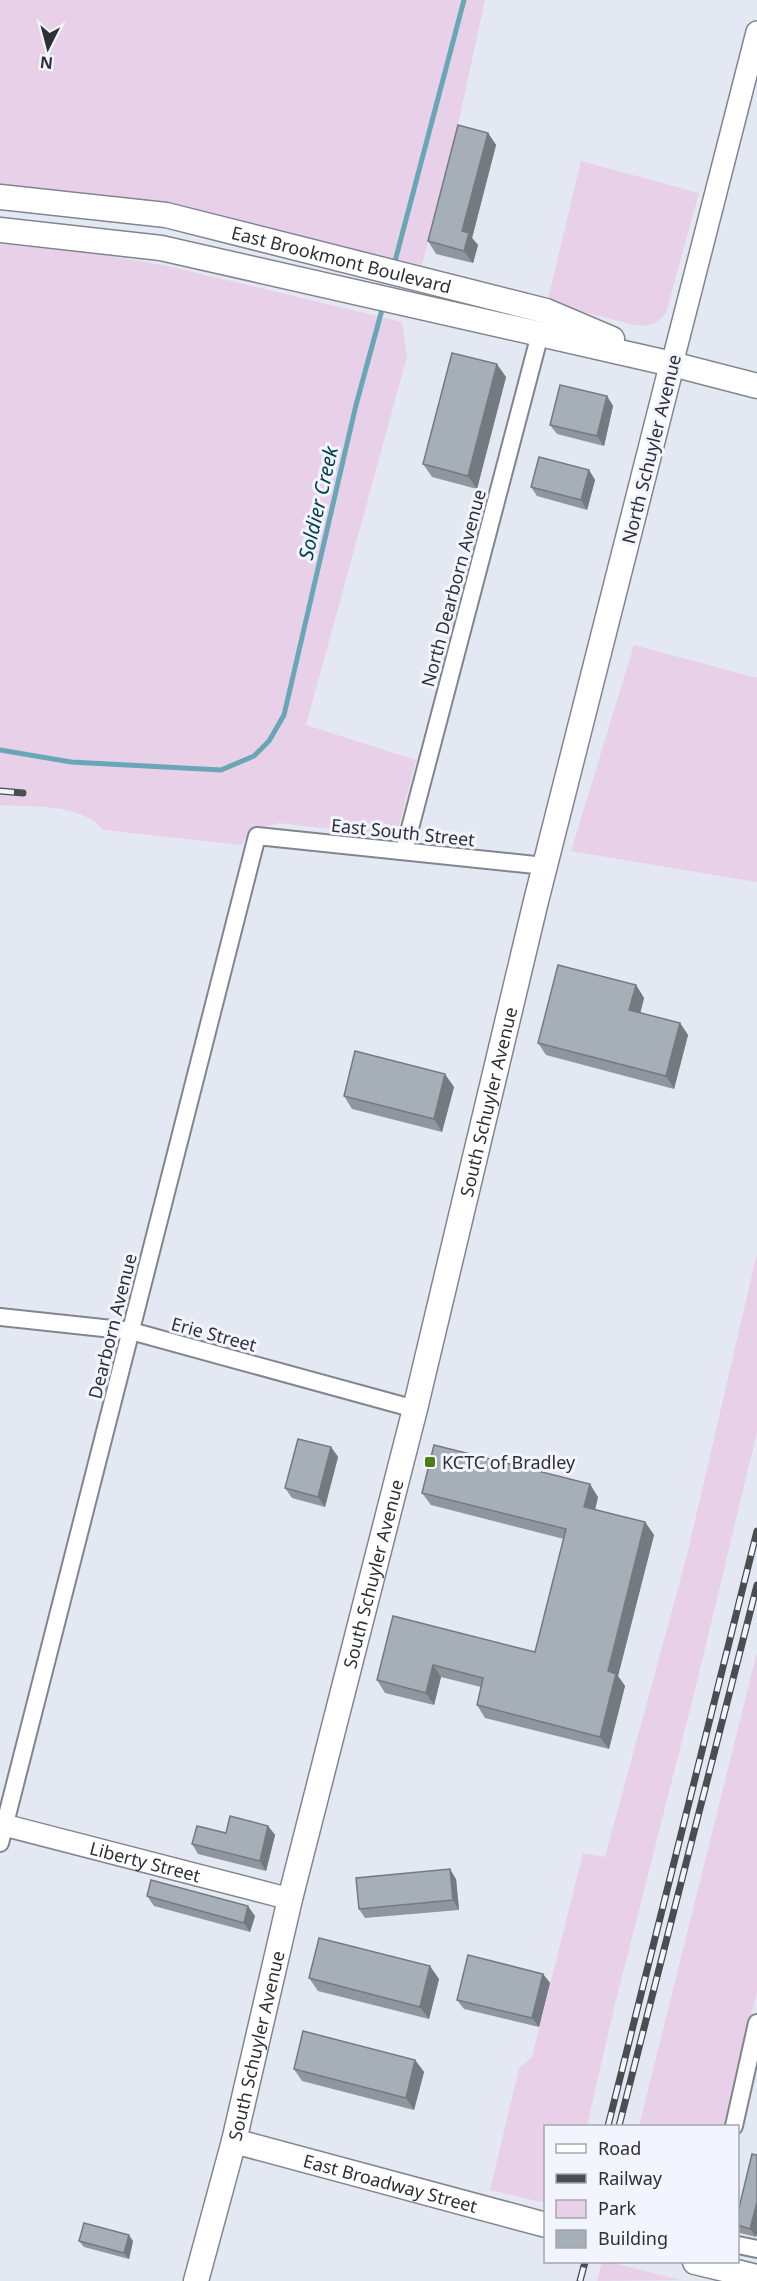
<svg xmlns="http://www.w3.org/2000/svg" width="757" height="2281" font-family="'Noto Sans',sans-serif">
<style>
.green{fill:#e9d0e9}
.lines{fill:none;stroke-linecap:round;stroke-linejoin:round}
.stream{stroke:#69a7b7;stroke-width:5}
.minor-casing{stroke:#81858f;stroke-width:20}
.tertiary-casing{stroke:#81858f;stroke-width:24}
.secondary-casing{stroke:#81858f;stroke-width:27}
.minor{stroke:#fff;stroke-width:16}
.tertiary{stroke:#fff;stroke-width:21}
.secondary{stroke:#fff;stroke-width:24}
.rail-casing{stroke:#4b4d52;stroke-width:7}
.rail{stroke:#f2f5fe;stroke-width:4.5;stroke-dasharray:14;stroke-linecap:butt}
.wall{fill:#8f969d}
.shaded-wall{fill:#747a80}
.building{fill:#a6afb7;stroke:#747a80;stroke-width:1.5}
.poi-dot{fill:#4a7f13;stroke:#f2f5fe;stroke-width:2}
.labels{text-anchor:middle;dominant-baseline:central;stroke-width:6;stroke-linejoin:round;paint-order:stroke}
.street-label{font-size:18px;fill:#2e3034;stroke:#f2f5fe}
.poi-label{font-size:18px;fill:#2e3034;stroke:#f2f5fe;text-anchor:start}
.water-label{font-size:20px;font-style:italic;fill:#04404c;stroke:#f2f5fe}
</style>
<rect width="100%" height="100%" fill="#e4e8f3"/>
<g class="green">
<polygon points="0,0 485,0 459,120 422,265 177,208 0,189"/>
<path d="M 581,161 L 699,193 L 666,313 C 657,324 648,327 634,325 L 547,303 Z"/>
<path d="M 0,244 L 93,253 L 168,266 L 402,322 L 407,357 L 306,725 L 416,760 L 396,837 L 279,823 L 250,830 L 241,845 L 104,830 C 77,802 36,808 0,805 Z"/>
<polygon points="634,645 757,678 757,882 571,851"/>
<polygon points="757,1253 757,1432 696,1686 614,2008 587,2126 546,2126 545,2203 490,2190 519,2068 532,2057 583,1853 605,1857 687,1555"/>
<polygon points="757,1652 757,1992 725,2126 639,2126"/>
<polygon points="602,2262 609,2262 680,2280 597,2281"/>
</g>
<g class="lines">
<g class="stream">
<polyline points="394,265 464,0"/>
<polyline points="0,750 71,762 221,770 254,756 269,741 284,715 356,405 383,306"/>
</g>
<g class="minor-casing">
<g id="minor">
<polyline points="404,851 540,334"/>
<polyline points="0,1317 131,1331 415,1409"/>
<polyline points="0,1843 257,836 545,866"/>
<polyline points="734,2126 757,2023"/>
<polyline points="738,2245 757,2249"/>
</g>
</g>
<g class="tertiary-casing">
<g id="tertiary">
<polyline points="672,364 757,32"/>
<path id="s1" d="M 0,1824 L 290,1899"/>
</g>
</g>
<g class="secondary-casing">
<g id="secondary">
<path id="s2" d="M 0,197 L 166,215 L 546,311 L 612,339"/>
<polyline points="0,230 161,248 672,364 757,386"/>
<path id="s3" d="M 234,2141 L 546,2225"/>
<polyline points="695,2262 757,2277"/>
<path id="s4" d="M 196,2281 L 234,2141 L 290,1899 L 415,1409 L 536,901 L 672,364"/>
</g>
</g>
<use href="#minor" class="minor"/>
<use href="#tertiary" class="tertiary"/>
<use href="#secondary" class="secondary"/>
<g class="rail-casing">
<g id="rail">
<polyline points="0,791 23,793"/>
<polyline points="608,2126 757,1531"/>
<polyline points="619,2126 757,1585"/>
<polyline points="580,2281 585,2262"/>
</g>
</g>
<use href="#rail" class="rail"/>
</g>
<g class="wall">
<polygon points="488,133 496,145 472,238 478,245 473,263 436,254 428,241"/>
<polygon points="506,377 477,489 432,477 423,464"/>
<polygon points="607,396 613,406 604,446 557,434 550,425"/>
<polygon points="589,470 595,480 587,510 537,496 531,487"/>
<polygon points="636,985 644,998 640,1013 680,1023 688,1035 674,1089 546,1055 538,1043"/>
<polygon points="454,1087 442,1132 352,1109 344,1096"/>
<polygon points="331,1447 338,1457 325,1507 292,1498 285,1488"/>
<polygon points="422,1493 598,1497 595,1509 645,1522 654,1535 618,1676 625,1686 609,1749 485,1718 477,1705 481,1687 441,1677 434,1705 385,1693 377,1680 393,1616 535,1652 564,1539 431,1505"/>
<polygon points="268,1826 275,1835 266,1871 198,1854 192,1844 226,1833"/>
<polygon points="456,1879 459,1910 365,1918 359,1909"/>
<polygon points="147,1896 255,1916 250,1932 154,1906"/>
<polygon points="543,1974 550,1983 539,2027 464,2009 457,2000"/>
<polygon points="309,1978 439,1979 429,2019 318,1991"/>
<polygon points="415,2060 424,2072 414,2110 302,2081 294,2069"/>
<polygon points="757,2155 757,2234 756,2237 740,2233 738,2229 738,2212"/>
<polygon points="79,2241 133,2241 129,2259 84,2247"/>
</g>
<g class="shaded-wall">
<polygon points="488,133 496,145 472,238 478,245 473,263 464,251 462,231"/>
<polygon points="497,364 506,377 477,489 468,476"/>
<polygon points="607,396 613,406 604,446 597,436"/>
<polygon points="589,470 595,480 587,510 581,500"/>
<polygon points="636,985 644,998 638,1022 629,1010"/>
<polygon points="680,1023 688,1035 674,1089 666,1076"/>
<polygon points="445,1074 454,1087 442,1132 434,1119"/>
<polygon points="331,1447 338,1457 325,1507 318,1497"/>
<polygon points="590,1484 598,1497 593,1519 584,1507"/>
<polygon points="645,1522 654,1535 618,1676 625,1686 609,1749 600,1737 608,1671"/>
<polygon points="433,1665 441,1677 434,1705 426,1693"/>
<polygon points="268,1826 275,1835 266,1871 260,1861"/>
<polygon points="450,1869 456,1879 459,1910 453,1900"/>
<polygon points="248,1906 255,1916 250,1932 244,1923"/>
<polygon points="430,1966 439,1979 429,2019 420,2007"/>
<polygon points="543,1974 550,1983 539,2027 532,2018"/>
<polygon points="415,2060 424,2072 414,2110 406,2098"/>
<polygon points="757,2202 757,2234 756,2237 750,2229"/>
<polygon points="129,2235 133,2241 129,2259 124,2253"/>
</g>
<g class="building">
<polygon points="458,125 488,133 462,231 469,233 464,251 428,241"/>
<polygon points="452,353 497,364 468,476 423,464"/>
<polygon points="560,385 607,396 597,436 550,425"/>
<polygon points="539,457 589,470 581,500 531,487"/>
<polygon points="558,965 636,985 629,1010 680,1023 666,1076 538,1043"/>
<polygon points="355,1051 445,1074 434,1119 344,1096"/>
<polygon points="298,1439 331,1447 318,1497 285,1488"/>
<polygon points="434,1445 590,1484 584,1507 645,1522 608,1671 616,1674 600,1737 477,1705 483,1678 433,1665 426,1693 377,1680 393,1616 535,1652 566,1529 422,1493"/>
<polygon points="230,1816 268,1826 260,1861 192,1844 197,1826 226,1833"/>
<polygon points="450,1869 453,1900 359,1909 356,1878"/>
<polygon points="151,1880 248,1906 244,1923 147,1896"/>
<polygon points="319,1938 430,1966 420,2007 309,1978"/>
<polygon points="468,1955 543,1974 532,2018 457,2000"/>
<polygon points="303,2031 415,2060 406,2098 294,2069"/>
<polygon points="752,2154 757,2155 757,2202 750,2229 738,2225 738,2212"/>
<polygon points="84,2223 129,2235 124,2253 79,2241"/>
</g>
<rect class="poi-dot" x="424" y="1456" width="12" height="12" rx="3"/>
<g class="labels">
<g class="street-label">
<text stroke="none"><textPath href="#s2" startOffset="348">East Brookmont Boulevard</textPath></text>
<text transform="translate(651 449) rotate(-76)">North Schuyler Avenue</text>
<text transform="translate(453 588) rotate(-75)">North Dearborn Avenue</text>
<text transform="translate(403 832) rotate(6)">East South Street</text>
<text stroke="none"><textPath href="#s4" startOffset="1215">South Schuyler Avenue</textPath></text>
<text transform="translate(112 1326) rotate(-76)">Dearborn Avenue</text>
<text transform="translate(214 1334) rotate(15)">Erie Street</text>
<text stroke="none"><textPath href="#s4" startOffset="729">South Schuyler Avenue</textPath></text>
<text stroke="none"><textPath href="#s1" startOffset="150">Liberty Street</textPath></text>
<text stroke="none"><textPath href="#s4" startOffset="243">South Schuyler Avenue</textPath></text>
<text stroke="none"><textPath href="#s3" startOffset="162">East Broadway Street</textPath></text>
</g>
<g class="poi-label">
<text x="442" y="1462">KCTC of Bradley</text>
</g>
<g class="water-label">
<text transform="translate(318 503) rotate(-77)">Soldier Creek</text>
</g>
</g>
<rect x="544" y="2125" width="195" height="138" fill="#f2f5fe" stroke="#a4a6ad" stroke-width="1.5"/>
<rect x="556" y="2144" width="30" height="9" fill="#ffffff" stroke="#a4a6ad" stroke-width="1.5"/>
<text x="598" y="2155" font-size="18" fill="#2e3034">Road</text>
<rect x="556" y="2174" width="30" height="9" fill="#4b4d52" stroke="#a4a6ad" stroke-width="1.5"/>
<text x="598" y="2185" font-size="18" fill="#2e3034">Railway</text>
<rect x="556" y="2200" width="30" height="18" fill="#e9d0e9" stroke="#a4a6ad" stroke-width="1.5"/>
<text x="598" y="2215" font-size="18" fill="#2e3034">Park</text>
<rect x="556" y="2230" width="30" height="18" fill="#a6afb7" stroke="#a4a6ad" stroke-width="1.5"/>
<text x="598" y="2245" font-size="18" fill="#2e3034">Building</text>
<g transform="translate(48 48) rotate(186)" stroke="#f2f5fe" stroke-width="4.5" paint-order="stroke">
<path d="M0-4.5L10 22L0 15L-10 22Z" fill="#2e3034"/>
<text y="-9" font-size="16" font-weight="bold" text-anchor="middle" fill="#2e3034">N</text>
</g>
</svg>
